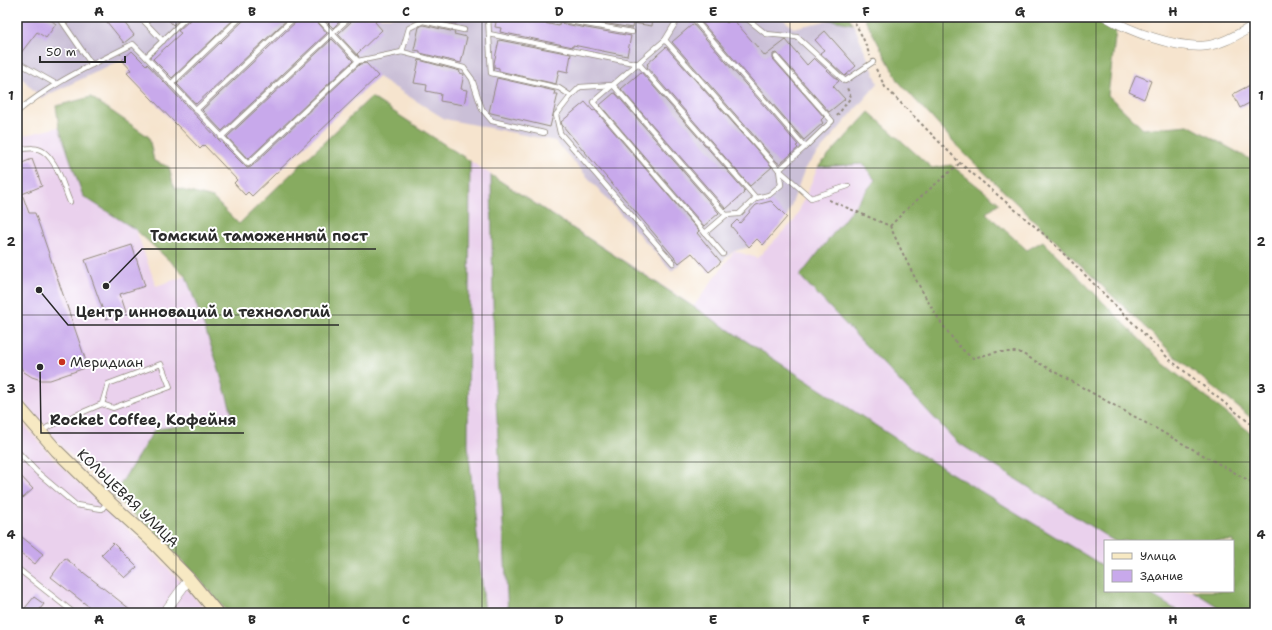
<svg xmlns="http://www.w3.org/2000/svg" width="1272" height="630" font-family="'Shantell Sans',sans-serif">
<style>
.built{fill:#ead1ed;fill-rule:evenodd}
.industrial{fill:#cabfd7}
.forest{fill:#87ab60;stroke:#596b46}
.building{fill:#c8a9eb}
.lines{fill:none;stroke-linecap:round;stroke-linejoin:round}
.lane-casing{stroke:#90887c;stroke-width:6}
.street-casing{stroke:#90887c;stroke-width:10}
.secondary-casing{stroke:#90887c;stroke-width:14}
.path{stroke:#90887c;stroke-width:2;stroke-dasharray:3 3;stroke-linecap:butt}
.lane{stroke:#fff;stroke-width:4.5}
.street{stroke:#fff;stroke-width:9}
.secondary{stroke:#f7e9c3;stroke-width:12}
.grid{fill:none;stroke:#2b2b2b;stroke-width:1;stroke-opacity:0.55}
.poi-dot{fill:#c8321e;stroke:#fff;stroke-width:1.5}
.labels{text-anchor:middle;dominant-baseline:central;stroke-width:4;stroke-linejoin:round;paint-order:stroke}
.poi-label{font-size:14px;fill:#2b2b2b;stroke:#fff;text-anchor:start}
.street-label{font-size:14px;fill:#2b2b2b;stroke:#fff}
.leader{fill:none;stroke:#2b2b2b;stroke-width:1.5}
.callout-dot{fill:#2b2b2b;stroke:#fff;stroke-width:1.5}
.callout-label{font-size:15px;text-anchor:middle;font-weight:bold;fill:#2b2b2b;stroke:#fff;stroke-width:4;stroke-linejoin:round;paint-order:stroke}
.neatline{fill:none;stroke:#2b2b2b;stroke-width:1.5}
.grid-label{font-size:13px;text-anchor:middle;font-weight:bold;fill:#2b2b2b}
</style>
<rect width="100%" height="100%" fill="#fff"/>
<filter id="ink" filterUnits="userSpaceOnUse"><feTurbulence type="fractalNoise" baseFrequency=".025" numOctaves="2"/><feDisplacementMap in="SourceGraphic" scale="8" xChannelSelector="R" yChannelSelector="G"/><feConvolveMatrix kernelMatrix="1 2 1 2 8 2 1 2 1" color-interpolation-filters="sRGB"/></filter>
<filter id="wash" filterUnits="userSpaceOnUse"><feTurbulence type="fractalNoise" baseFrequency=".012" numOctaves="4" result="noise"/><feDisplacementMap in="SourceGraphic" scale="16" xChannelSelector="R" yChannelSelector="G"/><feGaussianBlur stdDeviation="0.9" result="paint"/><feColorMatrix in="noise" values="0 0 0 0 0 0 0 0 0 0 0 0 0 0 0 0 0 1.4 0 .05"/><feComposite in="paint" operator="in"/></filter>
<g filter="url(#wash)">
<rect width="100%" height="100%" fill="#f6e4ce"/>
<g class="built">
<path d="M 371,97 L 694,306 L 734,251 L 757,258 L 795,220 L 818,167 L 869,112 L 1255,540 L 1255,613 L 228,613 L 194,573 L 155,533 L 63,448 L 17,394 L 17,137 L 59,127 L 83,196 L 136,230 L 156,286 L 186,276 ZM 1105,541 L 1233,541 L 1233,591 L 1105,591 Z"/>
<polygon points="17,416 53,458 103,507 145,544 184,585 207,613 17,613"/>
</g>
<polygon class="industrial" points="17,17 781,17 793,28 831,20 854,25 878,83 805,168 787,217 763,245 757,239 749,247 734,251 709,272 692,253 672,271 555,141 445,119 378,77 252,196 248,192 245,195 234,183 237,180 204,146 200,149 127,73 131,69 122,60 41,98 17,73"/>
<g class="forest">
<polygon points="817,17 849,17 853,24"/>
<polygon points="864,17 1098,17 1116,30 1108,95 1143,129 1188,125 1255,162 1255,421 1175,356 964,153 899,82"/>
<polygon points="91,97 149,137 154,161 169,167 174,188 213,198 239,224 371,97 470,161 468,445 485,613 228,613 194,573 155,533 113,496 155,429 234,420 215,357 186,276 136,230 83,196 59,127 56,106"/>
<polygon points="869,112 932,168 951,165 999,203 986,213 1027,250 1043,241 1164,364 1255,436 1255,613 1228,613 1193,591 1233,591 1233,541 1114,541 957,442 800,276 875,180 863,164 818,167"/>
<polygon points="491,175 918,453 1105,567 1105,591 1145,591 1181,613 508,613 494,366"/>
</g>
<g id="blocks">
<g class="building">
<polygon points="17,17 47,17 56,24 46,38 37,32 17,58"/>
<polygon points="103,17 120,17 134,35 124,43"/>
<polygon points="166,17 182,17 173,25"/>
<polygon points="191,17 236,17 172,78 153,59 181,33 178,31 190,20"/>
<polygon points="245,17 290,17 196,104 177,84 244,20"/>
<polygon points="299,17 313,17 327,33 222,131 202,110 298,20"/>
<polygon points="322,17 344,17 333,28"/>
<polygon points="354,17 380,17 375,22 382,30 357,54 359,57 338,34 353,20"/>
<polygon points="421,17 458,17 456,24"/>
<polygon points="497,17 514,17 559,26 559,23 631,36 627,56 573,45 573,47 500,32 501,28 495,27"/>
<polygon points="569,17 653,17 652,26 633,23 632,28"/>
<polygon points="701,17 721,17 727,23 732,18 765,56 786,40 807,65 814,58 839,81 833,86 845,99 829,112 779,55 776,53 773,54 773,59 824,117 821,120 823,123 804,140 699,19"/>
<polygon points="693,24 798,145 796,146 798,148 780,164 777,162 672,42"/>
<polygon points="423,25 455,32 454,34 467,37 461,63 420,53 420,51 414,50 419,27"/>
<polygon points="825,31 856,66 845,76 820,53 824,50 815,40"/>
<polygon points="332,39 353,61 248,159 227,137"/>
<polygon points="499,40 571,54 568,72 559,70 556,84 499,71 499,68 494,67 494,63"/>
<polygon points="666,47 772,167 750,186 647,67 648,65 647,64"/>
<polygon points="132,51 146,65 147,64 219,140 247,168 251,167 360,64 366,63 378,76 252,196 248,192 245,195 234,183 237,180 204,145 200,149 127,73 131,70 122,60"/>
<polygon points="419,60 460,71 459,73 464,74 461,89 467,90 464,105 440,101 441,94 426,91 427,85 414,83"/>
<polygon points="641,72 745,191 743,192 744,193 726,209 621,89"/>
<polygon points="1136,75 1151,81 1144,99 1129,92"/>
<polygon points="497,78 555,91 554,94 558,94 550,127 491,113 489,112"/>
<polygon points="1252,84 1255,91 1255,100 1240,108 1233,94"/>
<polygon points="614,93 616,94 719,213 704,226 600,105"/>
<polygon points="585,102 593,111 595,110 699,231 697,233 721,262 709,272 692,253 679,263 562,125 561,122"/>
<polygon points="32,159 42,186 22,194 29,213 35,213 88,367 50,380 41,380 32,377 24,372 17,362 17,165"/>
<polygon points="771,201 787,217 763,245 757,239 749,247 731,226 737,220 740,223 756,205"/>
<polygon points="132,245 145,286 120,294 126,312 106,319 85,260"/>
<polygon points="17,472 33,489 23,498 17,491"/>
<polygon points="17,533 43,554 35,564 17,550"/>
<polygon points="113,543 137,567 125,578 101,555"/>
<polygon points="65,558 135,613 97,613 51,577"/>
<polygon points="34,597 44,604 37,613 21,613"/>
</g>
</g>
</g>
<g filter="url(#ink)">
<use href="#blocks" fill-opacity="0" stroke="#90887c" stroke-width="1"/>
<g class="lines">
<g class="lane-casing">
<g id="lane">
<polyline points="59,17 92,65"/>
<polyline points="140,17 163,41"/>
<polyline points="187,17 146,57 248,164 358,61 317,17"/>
<polyline points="488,17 491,73 559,88 571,96"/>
<polyline points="547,17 632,32"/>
<polyline points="679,17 665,40 593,102 723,254"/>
<polyline points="687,17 694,19 805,147 779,170"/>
<polyline points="745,17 766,34 797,37 845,81 873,62"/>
<polyline points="489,34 639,64 756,198"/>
<polyline points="665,40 779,170 811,198 848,186"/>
<polyline points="402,52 409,28 423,21 464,30"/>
<polyline points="776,57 832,121 805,147"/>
<polyline points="358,61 402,52 464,68 472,79 482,109 492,121 544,133"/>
<polyline points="17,62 56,84"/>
<polyline points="171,84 241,17"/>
<polyline points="196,110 295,17"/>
<path d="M 17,112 C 53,82 92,65 133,44 L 146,57"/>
<polyline points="221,137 350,17"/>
<path d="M 17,150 C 25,149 37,146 44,152 C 58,163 63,186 70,202"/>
<polyline points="726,215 739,214 756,198 769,195 781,185 779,170"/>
<polyline points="673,263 560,133 556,115 571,96 580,87 613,85 726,215 705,233"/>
<polyline points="41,433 48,427 102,404 113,408 170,387 161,364 108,384 102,404"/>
<polyline points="17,451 37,472 76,505 102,509 108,501"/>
<polyline points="17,568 74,613"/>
</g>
</g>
<g class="street-casing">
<g id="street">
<path d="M 1106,17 C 1131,32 1175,48 1204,46 C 1222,45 1240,33 1255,25"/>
<polyline points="164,613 189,579"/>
</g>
</g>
<g class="secondary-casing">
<polyline id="secondary" points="17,405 57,451 108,501 150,539 189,579 217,613"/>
</g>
<g class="path">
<polyline points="852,17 863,38 870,56"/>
<polyline points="876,69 885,87 960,163 1046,236 1169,359 1255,427"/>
<polyline points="837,116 851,97 847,88"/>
<path d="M 829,200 L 890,226 C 906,261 921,292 942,324 C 951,336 960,350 973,358 L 997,352 L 1019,352 L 1255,484"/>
<polyline points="890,226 909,207 960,163"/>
</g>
<use href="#lane" class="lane"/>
<use href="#street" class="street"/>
<use href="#secondary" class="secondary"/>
</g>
</g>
<path class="grid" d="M 176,17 L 176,613M 329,17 L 329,613M 482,17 L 482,613M 636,17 L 636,613M 790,17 L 790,613M 943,17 L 943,613M 1096,17 L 1096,613M 17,168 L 1255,168M 17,315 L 1255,315M 17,462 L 1255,462"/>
<circle class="poi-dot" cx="62" cy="362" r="4"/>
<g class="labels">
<g class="poi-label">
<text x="70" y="362">Меридиан</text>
</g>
<g class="street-label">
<text transform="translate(128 498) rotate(44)">КОЛЬЦЕВАЯ УЛИЦА</text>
</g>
</g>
<path class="leader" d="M106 286L142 249H376M39 290L68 325H339M40 367L41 433H244"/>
<g class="callout-dot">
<circle cx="106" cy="286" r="4"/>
<circle cx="39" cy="290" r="4"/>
<circle cx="40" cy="367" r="4"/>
</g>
<g class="callout-label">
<text x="259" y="241">Томский таможенный пост</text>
<text x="203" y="317">Центр инноваций и технологий</text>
<text x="143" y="425">Rocket Coffee, Кофейня</text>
</g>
<rect width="1272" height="630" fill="none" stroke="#fff" stroke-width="44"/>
<rect x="1104" y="540" width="130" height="52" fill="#ffffff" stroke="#aaaaaa"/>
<rect x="1112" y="553" width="20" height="6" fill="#f7e9c3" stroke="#aaaaaa"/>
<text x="1140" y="560" font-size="12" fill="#2b2b2b">Улица</text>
<rect x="1112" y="570" width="20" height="12" fill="#c8a9eb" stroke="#aaaaaa"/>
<text x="1140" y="580" font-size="12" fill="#2b2b2b">Здание</text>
<path d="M40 56v6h85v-6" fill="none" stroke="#2b2b2b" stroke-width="2"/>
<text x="46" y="56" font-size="12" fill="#2b2b2b" stroke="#ffffff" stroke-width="3" paint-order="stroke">50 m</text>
<rect x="22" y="22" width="1228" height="586" class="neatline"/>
<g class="grid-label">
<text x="99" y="16">A</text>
<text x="252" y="16">B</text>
<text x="406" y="16">C</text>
<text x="559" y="16">D</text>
<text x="713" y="16">E</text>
<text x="866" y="16">F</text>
<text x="1020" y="16">G</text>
<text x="1173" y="16">H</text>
<text x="11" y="100">1</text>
<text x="1261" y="100">1</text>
<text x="11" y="246">2</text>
<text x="1261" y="246">2</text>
<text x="11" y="393">3</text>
<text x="1261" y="393">3</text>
<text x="11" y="539">4</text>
<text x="1261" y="539">4</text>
<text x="99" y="624">A</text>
<text x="252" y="624">B</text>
<text x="406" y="624">C</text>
<text x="559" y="624">D</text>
<text x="713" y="624">E</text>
<text x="866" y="624">F</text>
<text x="1020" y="624">G</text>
<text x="1173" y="624">H</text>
</g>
</svg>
